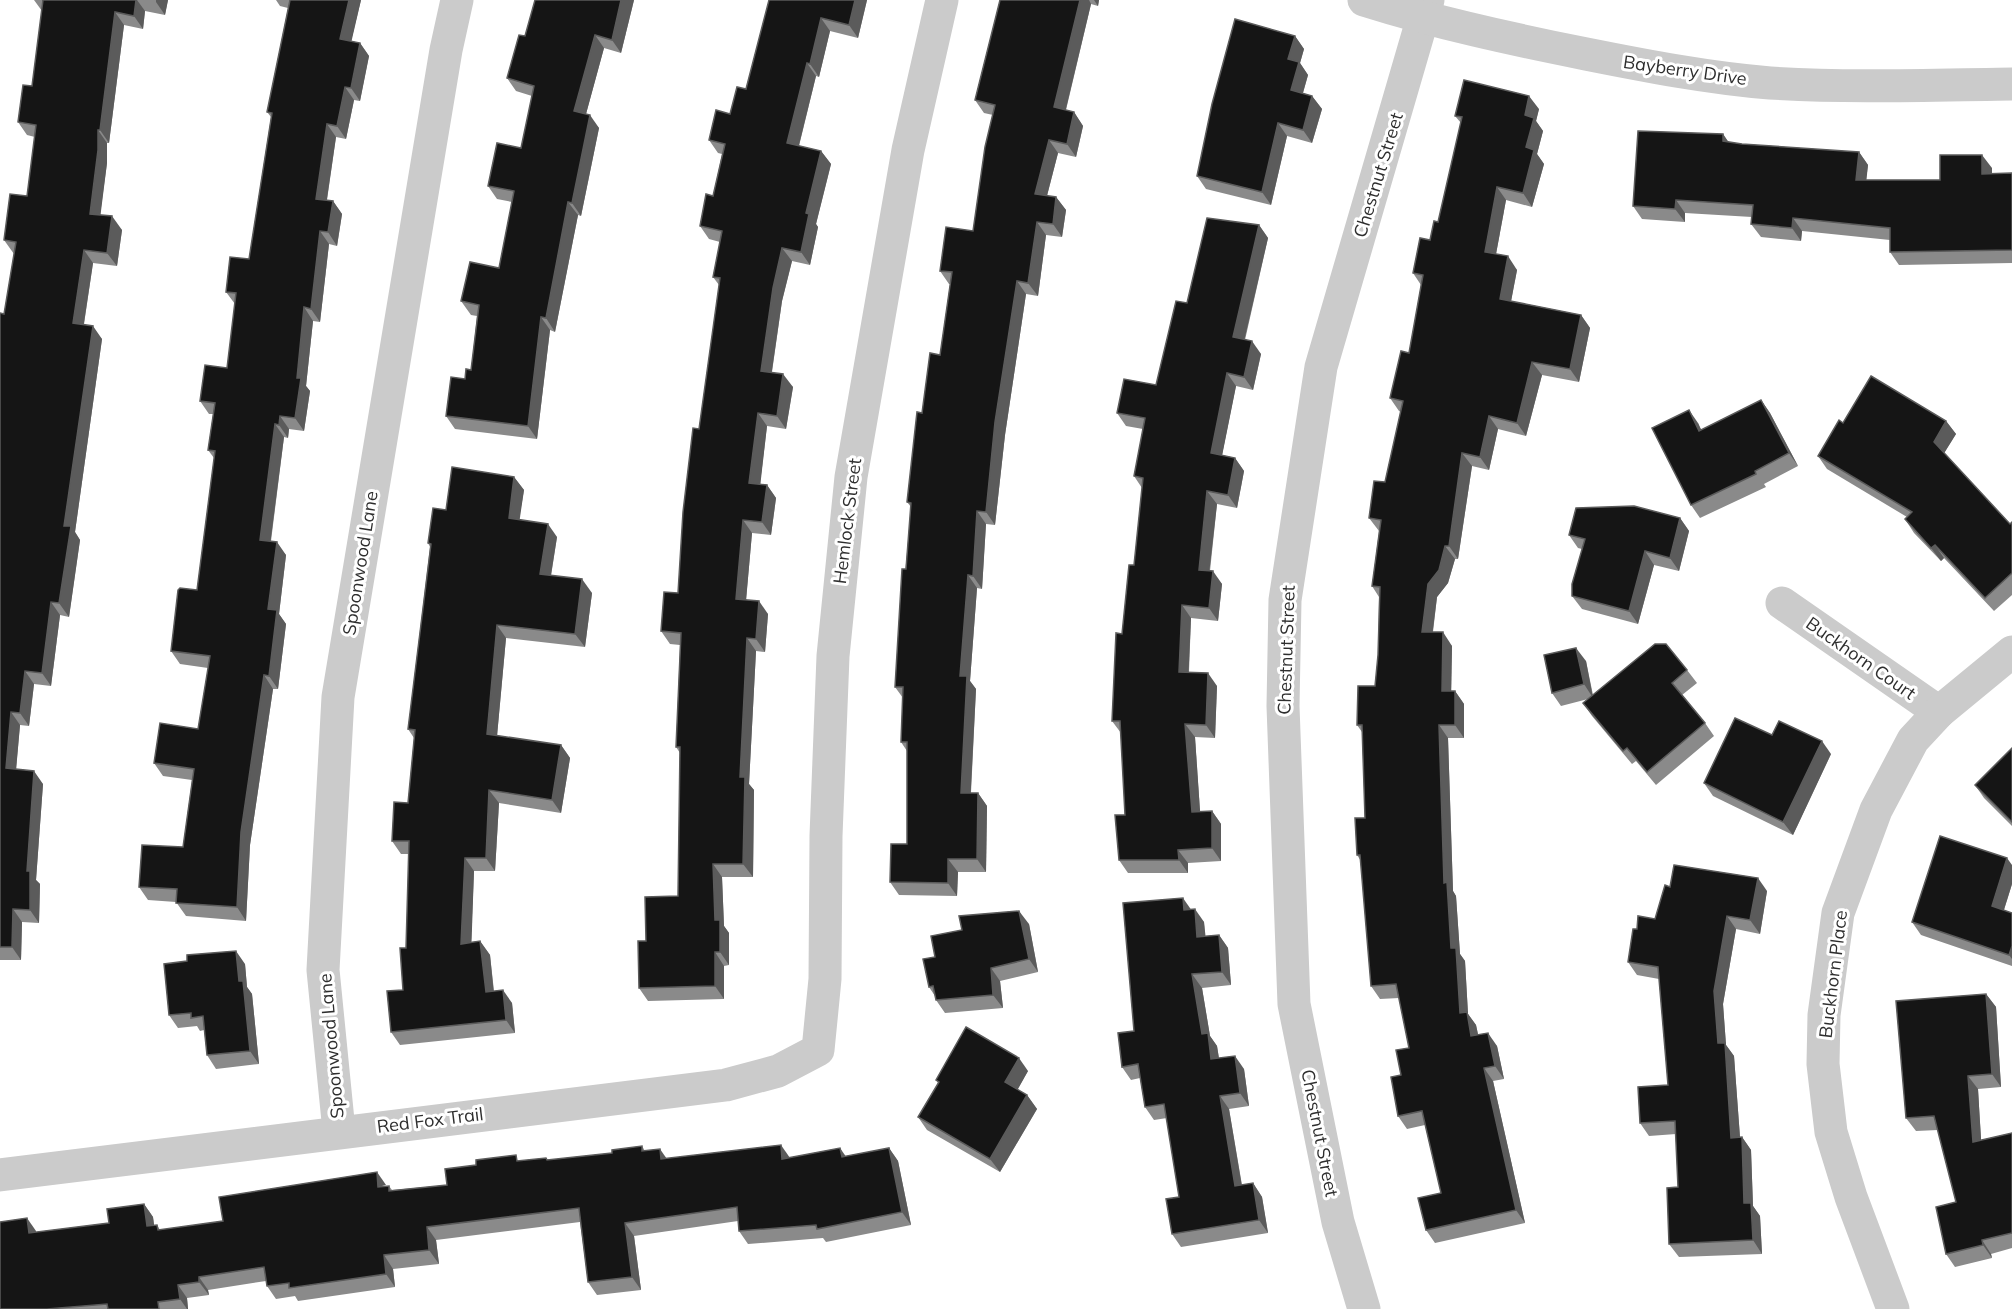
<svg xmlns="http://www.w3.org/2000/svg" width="2012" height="1309" font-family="Mulish,sans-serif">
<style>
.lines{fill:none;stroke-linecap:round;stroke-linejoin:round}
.minor{stroke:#cbcbcb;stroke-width:33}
.tertiary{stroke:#cbcbcb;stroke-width:33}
.wall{fill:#8a8a8a}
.shaded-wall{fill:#5b5b5b}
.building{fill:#151515;stroke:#5b5b5b;stroke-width:1.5}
.labels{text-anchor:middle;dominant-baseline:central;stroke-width:6;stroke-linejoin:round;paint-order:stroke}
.street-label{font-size:18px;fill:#2e2e2e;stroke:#fff}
</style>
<rect width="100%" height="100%" fill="#fff"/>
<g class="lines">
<g class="minor">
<polyline points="1782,603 1939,712"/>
<polyline points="339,1131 323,970 338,697 446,50 457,0"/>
<polyline points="0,1175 726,1085 778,1071 818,1050 825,979 826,836 833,656 851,477 908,150 942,0"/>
<polyline points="1364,1309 1338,1222 1294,1004 1283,706 1285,600 1321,367 1428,0"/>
<polyline points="1893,1309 1851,1197 1831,1132 1823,1064 1824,1015 1838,913 1876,810 1913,740 1939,712 2012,652"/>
</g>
<path class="tertiary" d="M 1364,0 C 1437,23 1511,39 1586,54 C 1646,66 1709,78 1770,83 C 1850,88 1932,85 2012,84"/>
</g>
<g class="wall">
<polygon points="34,0 168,0 165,15 145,11 143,29 124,25 109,143 107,143 107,163 100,215 122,230 117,266 93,263 84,324 102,339 75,532 80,540 69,617 60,615 51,686 34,684 29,726 20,725 16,769 43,784 36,880 40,884 39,923 22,922 21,960 0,960 0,313 4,314 14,254 4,240 27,196 35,137 27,135 18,122 32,86 42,11"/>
<polygon points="276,0 361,0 351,41 360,43 369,56 360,101 354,100 346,139 336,137 327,200 333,201 342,214 337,246 329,244 320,322 313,321 306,386 310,391 304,431 289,429 288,438 284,437 271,541 286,555 279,614 286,624 278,689 273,689 250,845 246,921 186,916 176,902 148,900 139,887 183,847 192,780 163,776 154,763 198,729 208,668 180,664 171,651 197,590 214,458 208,450 213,414 209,414 200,401 227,368 235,304 226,292 249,259 271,117 267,112 288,8 280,6"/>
<polygon points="634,0 621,53 604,48 586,114 599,128 581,216 578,215 555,332 550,330 537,439 455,429 446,416 465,379 471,370 477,316 471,315 461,301 499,268 512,202 497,199 488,186 521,148 532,96 516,91 507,78 525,36"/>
<polygon points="769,0 867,0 858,38 830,31 819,77 816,76 799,146 821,151 831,164 816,224 818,227 810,265 792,261 782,301 772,372 793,387 786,429 767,426 760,484 767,485 776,498 771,535 752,533 746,600 768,614 765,652 756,651 749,784 754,790 753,877 722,877 724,926 729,933 729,965 724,966 724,999 648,1001 639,988 646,941 678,896 680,753 676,747 680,645 670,644 661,631 678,593 699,429 719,285 713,277 720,242 709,239 700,226 713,196 722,154 718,153 709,140 730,114 746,89"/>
<polygon points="1000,0 1099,0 1098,6 1091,4 1066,110 1074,112 1083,126 1076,157 1058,153 1047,196 1056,197 1066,210 1062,237 1046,235 1038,296 1026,294 1005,435 995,525 986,524 982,589 977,588 970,681 976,689 971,793 978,793 987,806 986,872 958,872 957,896 899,895 890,882 907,844 907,751 901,742 903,698 895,687 911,507 907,502 922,413 940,355 950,284 949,284 940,271 973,231 993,115 984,113 975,100"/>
<polygon points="1295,36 1304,49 1300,63 1308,75 1303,93 1312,96 1322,109 1312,143 1287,136 1271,205 1206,189 1197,176"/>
<polygon points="1539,109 1536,121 1543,131 1537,154 1544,164 1532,207 1506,200 1496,254 1517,270 1511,301 1581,315 1590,328 1579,382 1542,375 1526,436 1498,429 1489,470 1472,466 1458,559 1455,559 1448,583 1437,597 1433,632 1452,646 1451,691 1455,691 1464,704 1464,738 1448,738 1453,891 1456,896 1460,954 1465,961 1468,1014 1476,1025 1478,1034 1497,1046 1504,1079 1493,1081 1525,1223 1435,1243 1426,1230 1441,1193 1425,1125 1407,1129 1398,1116 1401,1075 1409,1048 1399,998 1380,999 1371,986 1361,861 1357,855 1365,818 1362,732 1357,725 1375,686 1378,655 1379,597 1372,586 1379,531 1369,518 1385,482 1401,412 1399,411 1390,398 1409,353 1421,285 1413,273 1430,240 1438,222 1461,123 1455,116"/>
<polygon points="1723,134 1728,142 1742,144 1859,152 1868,165 1866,180 1940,180 1992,168 1992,173 2012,173 2012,263 1899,265 1890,252 1890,240 1802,231 1801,241 1761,237 1751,224 1752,217 1685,213 1685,222 1642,219 1633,206"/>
<polygon points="1259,225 1268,238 1245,340 1261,354 1253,390 1236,386 1222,455 1235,458 1244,471 1237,508 1217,504 1210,571 1222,584 1218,621 1191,618 1189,672 1217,686 1215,738 1195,737 1200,812 1212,811 1221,824 1221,861 1188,863 1188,873 1128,873 1119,860 1125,815 1121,733 1112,721 1122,634 1134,565 1142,488 1134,476 1143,429 1126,426 1117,413 1156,385 1187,303"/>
<polygon points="1761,400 1770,413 1798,466 1764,484 1766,487 1700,518 1691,505 1698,423 1701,430"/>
<polygon points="1946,421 1956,434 1944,453 2010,524 2012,522 2012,595 1994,611 1944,558 1941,561 1914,533 1905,519 1907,517 1827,469 1818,456 1843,423"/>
<polygon points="514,477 524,490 519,519 557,537 551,576 592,593 585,647 506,638 497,736 561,745 570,758 561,813 499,803 495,871 474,871 471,942 480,941 490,955 494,991 512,1003 515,1033 400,1045 391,1032 403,990 406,948 409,854 401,854 392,841 408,803 414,738 408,729 430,547 428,543 446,510"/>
<polygon points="1680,518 1689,531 1679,571 1654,565 1638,624 1582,609 1572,596 1582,549 1578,548 1569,535"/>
<polygon points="1586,661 1593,695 1687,670 1697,683 1682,695 1705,723 1714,736 1656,785 1636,761 1632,764 1592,716 1583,703 1588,699 1561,706 1552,693"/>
<polygon points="2012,748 2012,826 1984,798 1975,785"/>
<polygon points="1831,754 1793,835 1713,796 1704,783"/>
<polygon points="2012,884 2004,910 2012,913 2012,966 1921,935 1912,922"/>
<polygon points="1670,887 1767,891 1760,934 1736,929 1723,1004 1726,1045 1734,1056 1740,1137 1742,1137 1751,1150 1753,1206 1760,1216 1762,1254 1679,1257 1669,1244 1678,1187 1676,1134 1649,1136 1640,1123 1668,1085 1659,979 1637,975 1628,962 1637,929 1655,919"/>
<polygon points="1191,910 1204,922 1205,936 1219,935 1228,948 1231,985 1202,988 1210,1036 1217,1046 1219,1058 1244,1069 1249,1106 1229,1109 1242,1185 1253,1183 1262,1197 1268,1233 1181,1247 1172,1234 1179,1197 1167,1118 1154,1120 1145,1107 1140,1078 1131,1080 1122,1067 1134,1031"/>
<polygon points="1029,924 1038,972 1000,981 1003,1008 945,1013 936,1000 935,996 929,987 935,957"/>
<polygon points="245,964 247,987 252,994 259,1064 216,1069 207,1055 204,1030 200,1031 197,1026 178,1028 169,1015"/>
<polygon points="1986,994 1996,1007 2001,1087 1978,1089 1981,1140 2012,1133 2012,1248 1991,1254 1992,1258 1955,1267 1946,1254 1956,1202 1938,1130 1916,1131 1906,1118"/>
<polygon points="1028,1071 1017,1090 1027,1095 1037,1109 1000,1172 927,1130 918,1117 938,1083 936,1080"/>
<polygon points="642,1146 645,1151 666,1159 790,1158 846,1156 889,1148 898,1161 911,1225 826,1242 823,1238 748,1244 739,1231 738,1221 634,1236 641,1290 597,1295 588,1282 580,1222 436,1240 439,1264 393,1269 395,1287 298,1301 295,1296 276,1299 267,1286 266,1281 208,1290 209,1295 187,1298 188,1309 0,1309 36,1231 36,1232 109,1223 144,1204 153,1217 154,1226 157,1225 160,1230 223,1221 386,1186 389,1186 392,1190 447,1185 520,1161 546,1158 548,1160 612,1153"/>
</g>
<g class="shaded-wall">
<polygon points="136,0 137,0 145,11 143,29 134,16"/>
<polygon points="156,0 168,0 165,15 156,2"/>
<polygon points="349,0 361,0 349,52 340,39"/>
<polygon points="621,0 634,0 621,53 612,40"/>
<polygon points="855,0 867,0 858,38 849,25"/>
<polygon points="1080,0 1089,0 1091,4 1063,121 1054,107"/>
<polygon points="1094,0 1099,0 1098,6"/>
<polygon points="115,12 124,25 109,143 100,130"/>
<polygon points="821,18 830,31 819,77 810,64"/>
<polygon points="595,35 604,48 583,125 574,111"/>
<polygon points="1295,36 1304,49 1300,63 1308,75 1300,103 1291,90 1288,59"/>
<polygon points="360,43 369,56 360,101 351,88"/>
<polygon points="807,63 816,76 796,157 787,143"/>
<polygon points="345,87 354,100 346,139 337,126"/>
<polygon points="1312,96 1322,109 1312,143 1303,130"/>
<polygon points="1529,96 1539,109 1536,121 1543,131 1537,154 1544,164 1532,207 1523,193 1526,147 1525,115"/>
<polygon points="1074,112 1083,126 1076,157 1067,144"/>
<polygon points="590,115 599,128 581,216 572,203"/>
<polygon points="1278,123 1287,136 1271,205 1262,192"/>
<polygon points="327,124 336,137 325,212 316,199"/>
<polygon points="98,130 107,143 107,163 99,227 90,214"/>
<polygon points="1723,134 1732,147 1723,141"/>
<polygon points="1049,140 1058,153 1044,207 1035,194"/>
<polygon points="821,151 831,164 816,224 818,227 810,265 801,252 806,213"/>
<polygon points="1859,152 1868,165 1865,193 1856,180"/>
<polygon points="1982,155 1992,168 1992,187 1982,174"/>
<polygon points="1497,187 1506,200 1494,265 1485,252"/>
<polygon points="1056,197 1066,210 1062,237 1053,224"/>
<polygon points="1676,200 1685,213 1685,222 1675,209"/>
<polygon points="333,201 342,214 337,246 328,232"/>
<polygon points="568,202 578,215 555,332 546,318"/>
<polygon points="112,216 122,230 117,266 107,253"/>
<polygon points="1793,218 1802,231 1801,241 1792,228"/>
<polygon points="1037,222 1046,235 1038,296 1028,283"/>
<polygon points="1259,225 1268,238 1242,350 1233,337"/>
<polygon points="320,231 329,244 320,322 311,309"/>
<polygon points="782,248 792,261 782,301 770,384 761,371 773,288"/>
<polygon points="84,250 93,263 82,336 73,323"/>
<polygon points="1508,256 1517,270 1509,312 1500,299"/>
<polygon points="1017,281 1026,294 1005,435 995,525 986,512 995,422"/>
<polygon points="304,307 313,321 306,386 310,391 304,431 295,418 297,378"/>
<polygon points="1581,315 1590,328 1579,382 1570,369"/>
<polygon points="541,317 550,330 537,439 528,426"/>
<polygon points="93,326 102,339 75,532 80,540 69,617 59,603 64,526"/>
<polygon points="1252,341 1261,354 1253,390 1244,377"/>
<polygon points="1532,362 1542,375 1526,436 1517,423"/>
<polygon points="1227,373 1236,386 1220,466 1211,453"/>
<polygon points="783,374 793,387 786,429 777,416"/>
<polygon points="1761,400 1770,413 1798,466 1789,453"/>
<polygon points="1689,410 1698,423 1708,444 1699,431"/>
<polygon points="758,413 767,426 759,496 749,483"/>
<polygon points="280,416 289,429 288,438 279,425"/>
<polygon points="1489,416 1498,429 1489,470 1480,457"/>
<polygon points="1946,421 1956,434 1943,455 1934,442"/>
<polygon points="275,424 284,437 269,553 260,540"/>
<polygon points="1462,453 1472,466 1458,559 1449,546"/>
<polygon points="1235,458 1244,471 1237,508 1228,495"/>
<polygon points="514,477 524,490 518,531 509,518"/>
<polygon points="767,485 776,498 771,535 762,522"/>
<polygon points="1207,491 1217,504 1208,583 1199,570"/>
<polygon points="977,511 986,524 982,589 973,576"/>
<polygon points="1680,518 1689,531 1679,571 1670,558"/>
<polygon points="743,520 752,533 745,612 736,599"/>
<polygon points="548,524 557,537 549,587 540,574"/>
<polygon points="277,542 286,555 279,614 286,624 278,689 269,676 268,609"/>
<polygon points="1935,545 1944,558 1941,561 1931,548"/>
<polygon points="1445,546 1455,559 1448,583 1437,597 1431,645 1422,632 1428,584"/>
<polygon points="1645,551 1654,565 1638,624 1629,611"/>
<polygon points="1213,571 1222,584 1218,621 1209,608"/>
<polygon points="968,575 977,588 970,681 976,689 970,806 961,793 960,676"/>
<polygon points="582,579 592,593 585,647 575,634"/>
<polygon points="759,601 768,614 765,652 756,639"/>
<polygon points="51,602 60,615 51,686 42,673"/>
<polygon points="1182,605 1191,618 1188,685 1179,672"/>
<polygon points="497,625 506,638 496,747 487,734"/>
<polygon points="1443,632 1452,646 1451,704 1442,691"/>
<polygon points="747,638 756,651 749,784 754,790 753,877 743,864 740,777"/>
<polygon points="1576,648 1586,661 1593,698 1584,684"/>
<polygon points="25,671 34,684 29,726 20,713"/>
<polygon points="1208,673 1217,686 1215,738 1206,725"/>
<polygon points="264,675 273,689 250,845 246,921 237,907 241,832"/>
<polygon points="1455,691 1464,704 1464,738 1455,725"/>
<polygon points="11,712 20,725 15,782 6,768"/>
<polygon points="1185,724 1195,737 1201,825 1192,812"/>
<polygon points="1439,725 1448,738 1453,891 1456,896 1460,954 1465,961 1468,1014 1476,1025 1481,1049 1471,1036 1460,1013 1451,948 1444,883"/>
<polygon points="1822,741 1831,754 1793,835 1783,822"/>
<polygon points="561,745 570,758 561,813 552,800"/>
<polygon points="34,771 43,784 36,880 40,884 39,923 30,910 27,871"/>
<polygon points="489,790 499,803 495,871 486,858"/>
<polygon points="978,793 987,806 986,872 977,859"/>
<polygon points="1212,811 1221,824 1221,861 1212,848"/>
<polygon points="1178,850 1188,863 1188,873 1179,860"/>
<polygon points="465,858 474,871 471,957 461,944"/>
<polygon points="2007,858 2012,865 2012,884 2001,919 1992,906"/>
<polygon points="948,859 958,872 957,896 948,883"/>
<polygon points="713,864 722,877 724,926 729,933 729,965 720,952 715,920"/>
<polygon points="1758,878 1767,891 1760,934 1750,920"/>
<polygon points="1183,898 1192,911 1184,910"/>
<polygon points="13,909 22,922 21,960 12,947"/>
<polygon points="1195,909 1204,922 1207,950 1197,937"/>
<polygon points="1019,911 1029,924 1038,972 1029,959"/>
<polygon points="1727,916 1736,929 1723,1004 1726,1045 1734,1056 1741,1151 1731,1138 1718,1043 1714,991"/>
<polygon points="1219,935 1228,948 1231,985 1222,972"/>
<polygon points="480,941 490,955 495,1005 486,992"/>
<polygon points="2012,946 2012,959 2009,955"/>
<polygon points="236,951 245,964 247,987 252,994 259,1064 250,1051 239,981"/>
<polygon points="715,952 724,966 724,999 715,986"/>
<polygon points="991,968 1000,981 1003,1008 993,995"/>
<polygon points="1192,974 1202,988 1210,1036 1217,1046 1221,1072 1211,1059 1202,1034"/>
<polygon points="503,990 512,1003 515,1033 506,1020"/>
<polygon points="1986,994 1996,1007 2001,1087 1992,1074"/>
<polygon points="1488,1033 1497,1046 1504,1079 1495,1066"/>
<polygon points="1235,1056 1244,1069 1249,1106 1240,1093"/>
<polygon points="1019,1058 1028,1071 1014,1096 1005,1082"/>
<polygon points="1484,1068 1493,1081 1525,1223 1516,1210"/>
<polygon points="1968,1076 1978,1089 1982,1155 1973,1142"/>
<polygon points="1027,1095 1037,1109 1000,1172 990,1159"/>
<polygon points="1220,1096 1229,1109 1244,1199 1235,1186"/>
<polygon points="1742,1137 1751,1150 1753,1206 1760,1216 1762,1254 1753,1240 1744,1203"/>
<polygon points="781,1145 790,1158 782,1159"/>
<polygon points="840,1148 849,1161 842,1157"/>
<polygon points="889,1148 898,1161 911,1225 902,1212"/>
<polygon points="660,1149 669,1162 661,1159"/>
<polygon points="377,1172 386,1185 378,1187"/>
<polygon points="1253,1183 1262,1197 1268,1233 1259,1220"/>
<polygon points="144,1204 153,1217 156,1239 147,1226"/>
<polygon points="27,1218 36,1231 38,1246 29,1233"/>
<polygon points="625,1223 634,1236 641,1290 632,1277"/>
<polygon points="427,1227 436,1240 439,1264 429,1250"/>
<polygon points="1982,1240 1991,1254 1992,1258 1983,1245"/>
<polygon points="384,1255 393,1269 395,1287 386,1274"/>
<polygon points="199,1277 208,1290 209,1295 199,1282"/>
<polygon points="178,1285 187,1298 188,1309 187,1309 180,1299"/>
</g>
<g class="building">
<polygon points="42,0 136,0 134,16 115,12 100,130 98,130 98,150 90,214 112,216 107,253 84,250 73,323 93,326 64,526 71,526 59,603 51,602 42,673 25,671 20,713 11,712 6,768 34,771 27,871 30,871 30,910 13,909 12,947 0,947 0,313 4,314 16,242 4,240 10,194 27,196 36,125 18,122 23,85 32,86 43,0"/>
<polygon points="290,0 349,0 340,39 360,43 351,88 345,87 337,126 327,124 316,199 333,201 328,232 320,231 311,309 304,307 297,378 301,378 295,418 280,416 279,425 275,424 260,540 277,542 268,609 277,610 269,676 264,675 241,832 237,907 176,903 177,889 139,887 142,845 183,847 194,769 154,763 160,723 198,729 210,656 171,651 178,590 180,588 197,590 215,451 208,450 215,403 200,401 205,365 227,368 236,293 226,292 230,257 249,259 272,113 267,112"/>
<polygon points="535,0 621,0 612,40 595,35 574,111 590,115 572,203 568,202 546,318 541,317 528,426 446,416 451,377 465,379 466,369 471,370 479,305 461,301 470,262 499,268 514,191 488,186 497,143 521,148 534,86 507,78 519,35 525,36"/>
<polygon points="769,0 855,0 849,25 821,18 810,64 807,63 787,143 821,151 806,213 809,214 801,252 782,248 773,288 761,371 783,374 777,416 758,413 749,483 767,485 762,522 743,520 736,599 759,601 756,639 747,638 740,777 745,777 743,864 713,864 715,920 720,920 720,952 715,952 715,986 639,988 638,941 646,941 645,897 678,896 680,747 676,747 681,633 661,631 664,592 678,593 683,512 693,428 699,429 720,278 713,277 722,231 700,226 706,194 713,196 725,144 709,140 716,110 730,114 737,87 746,89"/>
<polygon points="1000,0 1080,0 1054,107 1074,112 1067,144 1049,140 1035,194 1056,197 1053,224 1037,222 1028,283 1017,281 995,422 986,512 977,511 973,576 968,575 960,676 967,676 961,793 978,793 977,859 948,859 948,883 890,882 891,844 907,844 907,742 901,742 903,687 895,687 902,569 906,569 911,503 907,502 917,412 922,413 930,353 940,355 952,272 940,271 946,227 973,231 985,147 995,105 975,100"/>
<polygon points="1235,19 1295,36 1288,59 1299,62 1291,90 1312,96 1303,130 1278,123 1262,192 1197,176 1212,104"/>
<polygon points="1464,80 1529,96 1525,115 1534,118 1526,147 1534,150 1523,193 1497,187 1485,252 1508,256 1500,299 1581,315 1570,369 1532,362 1517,423 1489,416 1480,457 1462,453 1449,546 1445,546 1439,570 1428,584 1422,632 1443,632 1442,691 1455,691 1455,725 1439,725 1444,883 1447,882 1451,948 1456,948 1460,1013 1467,1012 1471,1036 1488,1033 1495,1066 1484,1068 1516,1210 1426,1230 1418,1198 1441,1193 1422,1111 1398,1116 1391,1077 1401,1075 1396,1050 1409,1048 1396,984 1371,986 1360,855 1357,855 1355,818 1365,818 1362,725 1357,725 1358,686 1375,686 1378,655 1380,587 1372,586 1381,520 1369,518 1374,481 1385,482 1403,401 1390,398 1401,351 1409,353 1423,275 1413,273 1420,238 1430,240 1434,221 1438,222 1462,117 1455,116"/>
<polygon points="1638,131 1723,134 1723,141 1742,144 1859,152 1856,180 1940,180 1940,155 1982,155 1982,174 2012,173 2012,250 1890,252 1890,228 1793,218 1792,228 1751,224 1753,205 1676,200 1675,209 1633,206"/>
<polygon points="1207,218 1259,225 1233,337 1252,341 1244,377 1227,373 1211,453 1235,458 1228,495 1207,491 1199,570 1213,571 1209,608 1182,605 1179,672 1208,673 1206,725 1185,724 1192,812 1212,811 1212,848 1178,850 1179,860 1119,860 1115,815 1125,815 1120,721 1112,721 1116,633 1122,634 1129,565 1134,565 1143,478 1134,476 1145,418 1117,413 1124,379 1156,385 1176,301 1187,303"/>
<polygon points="1871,376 1946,421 1934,442 2010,524 2012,522 2012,573 1985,598 1935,545 1931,548 1905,519 1912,512 1818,456 1839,420 1843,423"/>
<polygon points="1761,400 1789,453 1755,471 1756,474 1691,505 1652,428 1689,410 1699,431"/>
<polygon points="452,467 514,477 509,518 548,524 540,574 582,579 575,634 497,625 487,734 561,745 552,800 489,790 486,858 465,858 461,944 480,941 486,992 503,990 506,1020 391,1032 387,991 403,990 400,948 406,948 409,841 392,841 394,802 408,803 415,730 408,729 431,544 428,543 433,508 446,510"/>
<polygon points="1634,506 1680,518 1670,558 1645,551 1629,611 1572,596 1572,584 1585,539 1569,535 1576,508"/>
<polygon points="1655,644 1666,644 1687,670 1672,683 1705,723 1647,772 1627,748 1623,751 1583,703"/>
<polygon points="1576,648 1584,684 1552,693 1544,655"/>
<polygon points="1735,718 1772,735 1779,721 1822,741 1783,822 1704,783"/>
<polygon points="2012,748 2012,822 1975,785"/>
<polygon points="1940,836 2007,858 1992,906 2012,913 2012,946 2009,955 1912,922"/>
<polygon points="1674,865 1758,878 1750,920 1727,916 1714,991 1718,1043 1725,1043 1731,1138 1742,1137 1744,1203 1751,1203 1753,1240 1669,1244 1667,1188 1678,1187 1675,1121 1640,1123 1638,1087 1668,1085 1658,967 1628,962 1633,929 1637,929 1638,916 1655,919 1665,885 1670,887"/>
<polygon points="1183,898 1184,910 1195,909 1197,937 1219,935 1222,972 1192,974 1202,1034 1208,1033 1211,1059 1235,1056 1240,1093 1220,1096 1235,1186 1253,1183 1259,1220 1172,1234 1166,1199 1179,1197 1164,1104 1145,1107 1138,1064 1122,1067 1118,1033 1134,1031 1123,903"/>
<polygon points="1019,911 1029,959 991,968 993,995 936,1000 933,986 929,987 923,959 935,957 931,936 962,930 959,916"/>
<polygon points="236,951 239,981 243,981 250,1051 207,1055 203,1016 191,1018 191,1013 169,1015 164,964 187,961 187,955"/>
<polygon points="1986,994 1992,1074 1968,1076 1973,1142 2012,1133 2012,1233 1982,1240 1983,1245 1946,1254 1936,1207 1956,1202 1934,1116 1906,1118 1896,1001"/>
<polygon points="966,1027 1019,1058 1005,1082 1027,1095 990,1159 918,1117 939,1082 936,1080"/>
<polygon points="781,1145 782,1159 840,1148 842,1157 889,1148 902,1212 817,1229 816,1225 739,1231 737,1207 625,1223 632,1277 588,1282 579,1208 427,1227 429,1250 384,1255 386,1274 289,1288 289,1283 267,1286 264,1267 199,1277 199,1282 178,1285 180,1299 158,1302 159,1309 108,1309 107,1304 47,1309 0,1309 0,1222 27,1218 29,1233 109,1223 107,1209 144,1204 147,1226 157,1225 158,1230 223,1221 219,1197 377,1172 378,1187 389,1186 389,1191 447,1185 445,1169 476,1165 476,1160 516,1155 517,1161 546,1158 547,1160 612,1153 612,1150 642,1146 642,1151 660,1149 661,1159"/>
</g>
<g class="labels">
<g class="street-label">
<text transform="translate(1685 70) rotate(8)">Bayberry Drive</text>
<text transform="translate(1378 175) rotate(-73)">Chestnut Street</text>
<text transform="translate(847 521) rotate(-83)">Hemlock Street</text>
<text transform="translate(360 563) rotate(-81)">Spoonwood Lane</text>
<text transform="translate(1286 650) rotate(-88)">Chestnut Street</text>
<text transform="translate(1861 658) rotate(35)">Buckhorn Court</text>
<text transform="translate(1833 974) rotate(-83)">Buckhorn Place</text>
<text transform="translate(331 1046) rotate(-95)">Spoonwood Lane</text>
<text transform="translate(430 1120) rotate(-7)">Red Fox Trail</text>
<text transform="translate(1320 1133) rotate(79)">Chestnut Street</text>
</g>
</g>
</svg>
